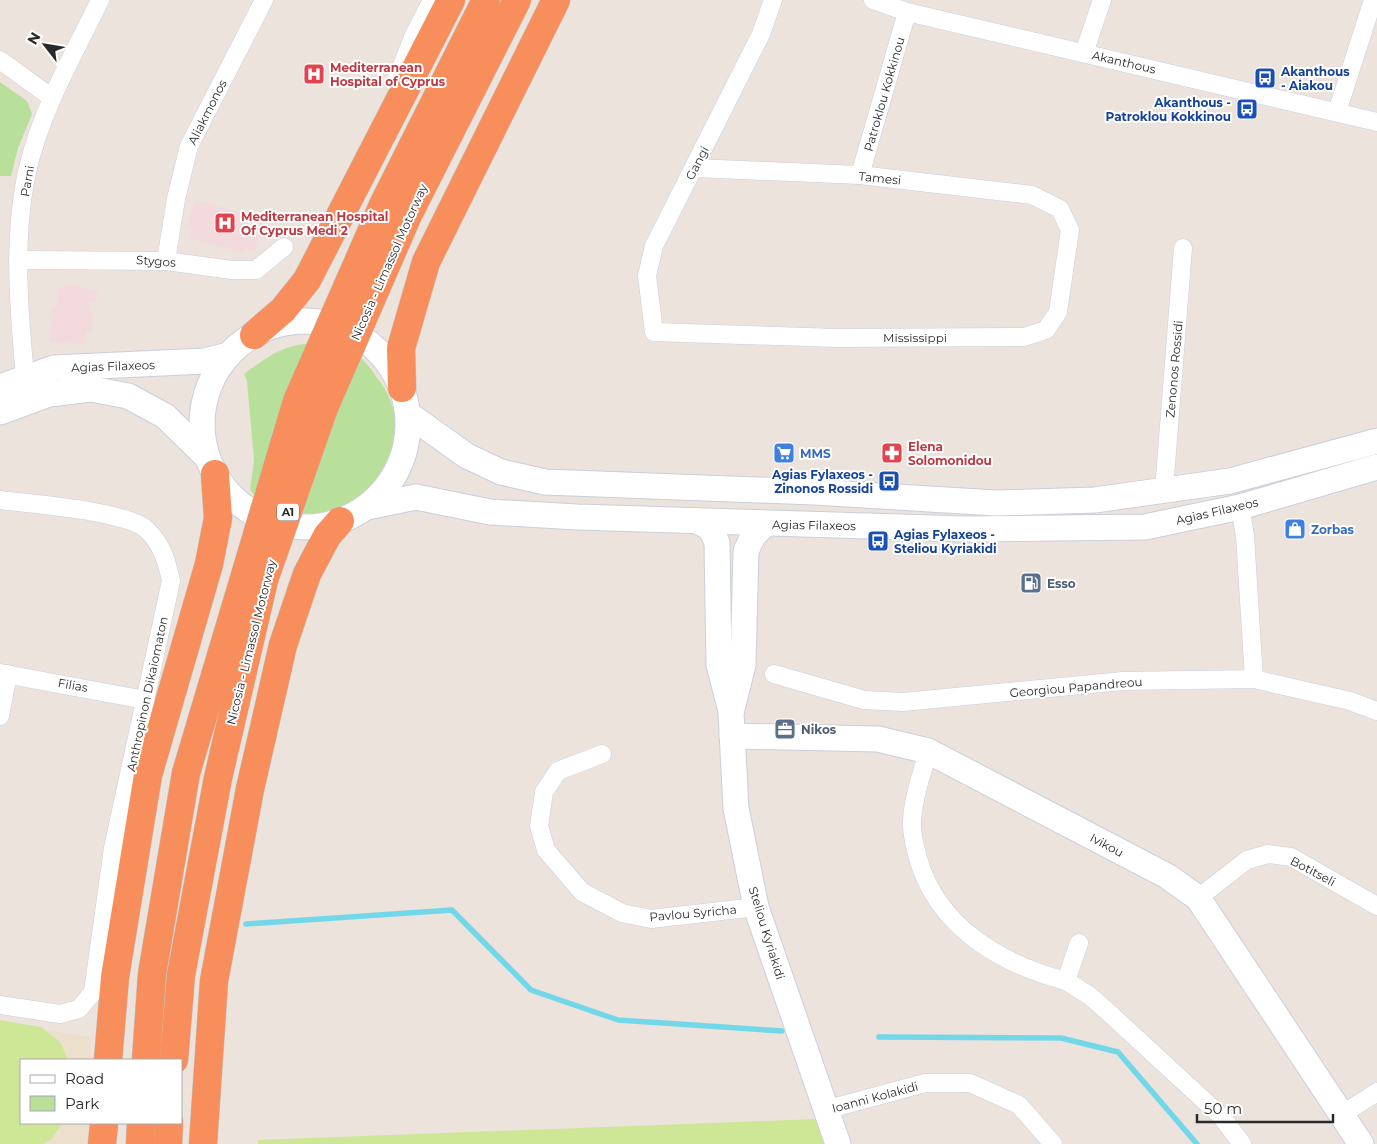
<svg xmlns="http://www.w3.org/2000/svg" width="1377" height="1144" font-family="Montserrat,sans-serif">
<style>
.education{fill:#ecdfcc}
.medical{fill:#f2dadd}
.green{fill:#b9e09b}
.pitch{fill:#cde797}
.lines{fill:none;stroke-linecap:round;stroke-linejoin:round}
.stream{stroke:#73d7ea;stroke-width:5.5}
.street-casing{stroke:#cbcfdb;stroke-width:19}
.secondary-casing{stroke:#cbcfdb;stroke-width:27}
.highway-casing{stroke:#c3c3c3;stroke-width:29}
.street{stroke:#fff;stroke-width:18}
.secondary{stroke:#fff;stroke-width:25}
.highway{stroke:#f88e5b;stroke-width:28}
.highway-bridge-casing{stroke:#c3c3c3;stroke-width:29;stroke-linecap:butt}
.highway-bridge{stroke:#f88e5b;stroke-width:28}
.labels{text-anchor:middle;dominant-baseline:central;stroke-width:4;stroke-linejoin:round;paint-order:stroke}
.shield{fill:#fff;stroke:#6a6a6a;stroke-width:1}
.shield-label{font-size:11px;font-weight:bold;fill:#2a2a2a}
.street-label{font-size:12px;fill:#2a2a2a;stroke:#fff}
.health-label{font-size:12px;font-weight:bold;fill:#be3a42;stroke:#fff;text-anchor:start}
.transit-label{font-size:12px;font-weight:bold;fill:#164399;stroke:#fff;text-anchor:start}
.shop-label{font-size:12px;font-weight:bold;fill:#366cbe;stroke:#fff;text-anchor:start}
.service-label{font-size:12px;font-weight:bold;fill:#4e5e75;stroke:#fff;text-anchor:start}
</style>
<rect width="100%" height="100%" fill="#ebe3dc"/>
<polygon class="education" points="0,1022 91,1037 90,1060 21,1060 21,1123 89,1123 88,1144 0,1144"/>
<g class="medical">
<polygon points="195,200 263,219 255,251 245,248 243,253 189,238 191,229 187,227"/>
<polygon points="73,285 90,291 98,290 96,302 89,302 89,311 94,311 92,332 86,332 83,344 49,342 53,308 56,308 58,288"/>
</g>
<g class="green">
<polygon points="0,82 27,101 32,114 18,148 11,176 0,176"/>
<path d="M 320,342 C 332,346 347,350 359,357 C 368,363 374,374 381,383 C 418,436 383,502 324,515 C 316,517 306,520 298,519 C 291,518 283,512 277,509 C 265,504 258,500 250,490 L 254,460 L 247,381 L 244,374 C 273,353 283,345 320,342 Z"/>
</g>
<g class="pitch">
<polygon points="0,1020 41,1027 60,1042 68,1060 21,1060 21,1123 62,1123 52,1139 43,1144 0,1144"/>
<polygon points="818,1119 829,1144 258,1144 258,1140"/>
</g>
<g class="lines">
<g class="stream">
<polyline points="246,924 452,910 531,990 618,1020 782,1031"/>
<polyline points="879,1037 1061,1038 1118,1052 1197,1144"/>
</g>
<g class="street-casing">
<g id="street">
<polyline points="873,0 907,12 1377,122"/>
<polyline points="1084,53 1102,0"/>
<polyline points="0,60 52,98"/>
<polyline points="395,83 414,35 432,0"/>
<polyline points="1337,112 1373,0"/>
<polyline points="695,168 860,175 1032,195 1060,209 1070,230 1058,312 1046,330 1024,337 836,338 654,332 647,276 654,246 761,34 773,0"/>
<polyline points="860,175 907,12"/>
<polyline points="18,260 166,261 232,270 256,270 284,247"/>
<polyline points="166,261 176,199 189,146 264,0"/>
<path d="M 25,376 C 18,303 11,217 34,146 C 50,95 77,48 100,0"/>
<polyline points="1164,490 1183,248"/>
<polyline points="1240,507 1245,536 1254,679"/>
<polyline points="0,673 145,700"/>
<polyline points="774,674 864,700 903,702 1123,681 1254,679 1350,701 1377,711"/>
<polyline points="0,716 8,674"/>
<path d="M 928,751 C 922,774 913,797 912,821 C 911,833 915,847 918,858 C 937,927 1001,964 1066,981 L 1079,943"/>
<polyline points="602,754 558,771 544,792 539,826 546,850 582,892 622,913 651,919 756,907"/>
<polyline points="1198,898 1247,860 1268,854 1291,857 1377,906"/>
<polyline points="1066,981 1090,996 1107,1011 1221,1116 1242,1144"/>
<path d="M 0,1005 L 60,1014 L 79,1009 L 93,992 L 113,848 L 171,581 C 167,562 162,544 147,530 C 128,511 31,504 0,500"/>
<polyline points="825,1110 925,1083 970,1083 1019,1105 1053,1144"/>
<polyline points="1341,1115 1377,1092"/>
</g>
</g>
<g class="secondary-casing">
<g id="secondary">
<circle cx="305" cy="424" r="103"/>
<polyline points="0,387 54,368 205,361 229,355"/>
<polyline points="0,412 49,394 91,389 128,396 165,416 207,457"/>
<polyline points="408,414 467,456 501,472 545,482 814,492 996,503 1095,500 1230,481 1377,441"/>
<polyline points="367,507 416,497 490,512 577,517 966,529 1145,527 1240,507 1377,467"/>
<polyline points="697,521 711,528 717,543 719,665 731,711"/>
<polyline points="765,524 753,536 746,551 743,665 731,713 736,808 756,907 838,1144"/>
<polyline points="732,736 878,739 928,751 1167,876 1198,898 1361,1144"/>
</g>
</g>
<g class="highway-casing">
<g id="highway">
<polyline points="254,335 283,310 307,280 451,0"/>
<polyline points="402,388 401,348 426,262 556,0"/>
<polyline points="108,1060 115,977 148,775 209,564 218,518 215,474"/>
<polyline points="102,1144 104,1123"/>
<polyline points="140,1144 141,1123"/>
<polyline points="168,1144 169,1123"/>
<polyline points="203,1144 214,981 250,789 283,645 307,574 327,536 340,521"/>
</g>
</g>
<use href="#street" class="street"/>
<use href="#secondary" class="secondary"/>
<use href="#highway" class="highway"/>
<g class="highway-bridge-casing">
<g id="highway-bridge">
<polyline points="146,1060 152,974 186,773 297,401 384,203 486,0"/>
<polyline points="174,1060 181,975 218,778 264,580 324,408 408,215 517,0"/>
</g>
</g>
<use href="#highway-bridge" class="highway-bridge"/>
</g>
<defs>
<g id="hospital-square" transform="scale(1.125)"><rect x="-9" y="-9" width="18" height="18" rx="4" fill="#e0444e" stroke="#fff"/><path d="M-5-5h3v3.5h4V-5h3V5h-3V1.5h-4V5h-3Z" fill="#fff"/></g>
<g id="bus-square" transform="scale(1.125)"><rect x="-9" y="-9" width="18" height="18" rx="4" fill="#1a4fb4" stroke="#fff"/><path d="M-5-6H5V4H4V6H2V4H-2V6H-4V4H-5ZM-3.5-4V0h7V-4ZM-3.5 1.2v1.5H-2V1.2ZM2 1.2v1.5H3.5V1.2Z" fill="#fff"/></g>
<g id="supermarket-square" transform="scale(1.125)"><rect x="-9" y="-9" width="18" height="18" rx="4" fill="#3f7fe0" stroke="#fff"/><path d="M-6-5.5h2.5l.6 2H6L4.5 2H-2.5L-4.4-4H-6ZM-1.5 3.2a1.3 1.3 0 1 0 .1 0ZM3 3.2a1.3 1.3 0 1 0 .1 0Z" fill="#fff"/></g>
<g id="pharmacy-square" transform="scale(1.125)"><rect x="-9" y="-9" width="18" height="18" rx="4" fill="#e0444e" stroke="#fff"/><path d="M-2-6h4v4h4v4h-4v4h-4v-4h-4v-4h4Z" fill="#fff"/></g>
<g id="shop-square" transform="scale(1.125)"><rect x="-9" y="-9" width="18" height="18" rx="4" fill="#3f7fe0" stroke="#fff"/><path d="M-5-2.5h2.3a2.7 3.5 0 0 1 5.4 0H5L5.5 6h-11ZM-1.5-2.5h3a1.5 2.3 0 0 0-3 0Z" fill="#fff"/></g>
<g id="fuel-square" transform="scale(1.125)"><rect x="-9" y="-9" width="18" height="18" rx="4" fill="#5c6f8a" stroke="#fff"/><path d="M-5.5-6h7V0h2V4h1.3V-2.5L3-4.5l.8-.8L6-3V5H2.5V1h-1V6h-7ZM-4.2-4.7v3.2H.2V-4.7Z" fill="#fff"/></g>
<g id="office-square" transform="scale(1.125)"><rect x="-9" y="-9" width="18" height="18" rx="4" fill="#5c6f8a" stroke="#fff"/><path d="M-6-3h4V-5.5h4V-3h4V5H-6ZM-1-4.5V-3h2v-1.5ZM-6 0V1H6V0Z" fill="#fff"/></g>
</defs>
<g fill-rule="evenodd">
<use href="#hospital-square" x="314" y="74"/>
<use href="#bus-square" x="1265" y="78"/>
<use href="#bus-square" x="1247" y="109"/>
<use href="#hospital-square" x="225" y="223"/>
<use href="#supermarket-square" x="784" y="453"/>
<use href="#pharmacy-square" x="892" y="453"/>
<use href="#bus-square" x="889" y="481"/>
<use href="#shop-square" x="1295" y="529"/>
<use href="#bus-square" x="878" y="541"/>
<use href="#fuel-square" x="1031" y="583"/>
<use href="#office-square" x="785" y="729"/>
</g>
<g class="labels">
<rect class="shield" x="277" y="503.5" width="22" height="17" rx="4"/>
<g class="shield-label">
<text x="288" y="512">A1</text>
</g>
<g class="street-label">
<text transform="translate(1124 62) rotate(13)">Akanthous</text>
<text transform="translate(884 94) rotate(-74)">Patroklou Kokkinou</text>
<text transform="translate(207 112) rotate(-63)">Aliakmonos</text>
<text transform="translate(697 163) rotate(-63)">Gangi</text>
<text transform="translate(880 178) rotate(6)">Tamesi</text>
<text transform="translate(27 181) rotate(-80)">Parni</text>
<text transform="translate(156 261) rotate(4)">Stygos</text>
<text transform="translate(389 262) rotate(-66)">Nicosia - Limassol Motorway</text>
<text x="915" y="337">Mississippi</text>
<text transform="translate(113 366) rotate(-2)">Agias Filaxeos</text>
<text transform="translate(1174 369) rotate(-85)">Zenonos Rossidi</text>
<text transform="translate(1217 511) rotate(-13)">Agias Filaxeos</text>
<text transform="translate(814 525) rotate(1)">Agias Filaxeos</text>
<text transform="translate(251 642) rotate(-76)">Nicosia - Limassol Motorway</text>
<text transform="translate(73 685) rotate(10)">Filias</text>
<text transform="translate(1076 687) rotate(-5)">Georgiou Papandreou</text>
<text transform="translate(147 694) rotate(-78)">Anthropinon Dikaiomaton</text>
<text transform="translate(1107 845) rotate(28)">Ivikou</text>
<text transform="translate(1313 871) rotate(28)">Botitseli</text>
<text transform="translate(693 913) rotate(-5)">Pavlou Syricha</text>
<text transform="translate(767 933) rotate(73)">Steliou Kyriakidi</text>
<text transform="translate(875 1097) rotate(-15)">Ioanni Kolakidi</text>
</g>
<g class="health-label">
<text x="330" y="67">Mediterranean<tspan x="330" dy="14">Hospital of Cyprus</tspan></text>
<text x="241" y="216">Mediterranean Hospital<tspan x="241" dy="14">Of Cyprus Medi 2</tspan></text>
<text x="908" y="446">Elena<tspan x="908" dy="14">Solomonidou</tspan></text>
</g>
<g class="transit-label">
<text x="1281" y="71">Akanthous<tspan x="1281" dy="14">- Aiakou</tspan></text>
<text x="1231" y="102" text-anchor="end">Akanthous -<tspan x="1231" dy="14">Patroklou Kokkinou</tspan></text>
<text x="873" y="474" text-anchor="end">Agias Fylaxeos -<tspan x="873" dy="14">Zinonos Rossidi</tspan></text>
<text x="894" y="534">Agias Fylaxeos -<tspan x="894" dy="14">Steliou Kyriakidi</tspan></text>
</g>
<g class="shop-label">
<text x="800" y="453">MMS</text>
<text x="1311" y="529">Zorbas</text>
</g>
<g class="service-label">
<text x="1047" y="583">Esso</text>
<text x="801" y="729">Nikos</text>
</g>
</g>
<rect x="20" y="1059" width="162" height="65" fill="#ffffff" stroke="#aaaaaa"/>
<rect x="30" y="1075" width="25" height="8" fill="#ffffff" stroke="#aaaaaa"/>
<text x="65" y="1084" font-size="15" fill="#2a2a2a">Road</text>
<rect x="30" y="1096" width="25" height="15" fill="#b9e09b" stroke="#aaaaaa"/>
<text x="65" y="1109" font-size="15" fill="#2a2a2a">Park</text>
<g transform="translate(45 45) rotate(301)" stroke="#ffffff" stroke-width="4" paint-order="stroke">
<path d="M0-4L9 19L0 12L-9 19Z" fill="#2a2a2a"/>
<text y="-8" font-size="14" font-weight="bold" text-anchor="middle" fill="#2a2a2a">N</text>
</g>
<path d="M1197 1114v8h136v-8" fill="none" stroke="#2a2a2a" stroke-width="2.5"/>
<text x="1204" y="1114" font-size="15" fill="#2a2a2a" stroke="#ffffff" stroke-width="4" paint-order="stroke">50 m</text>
</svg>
